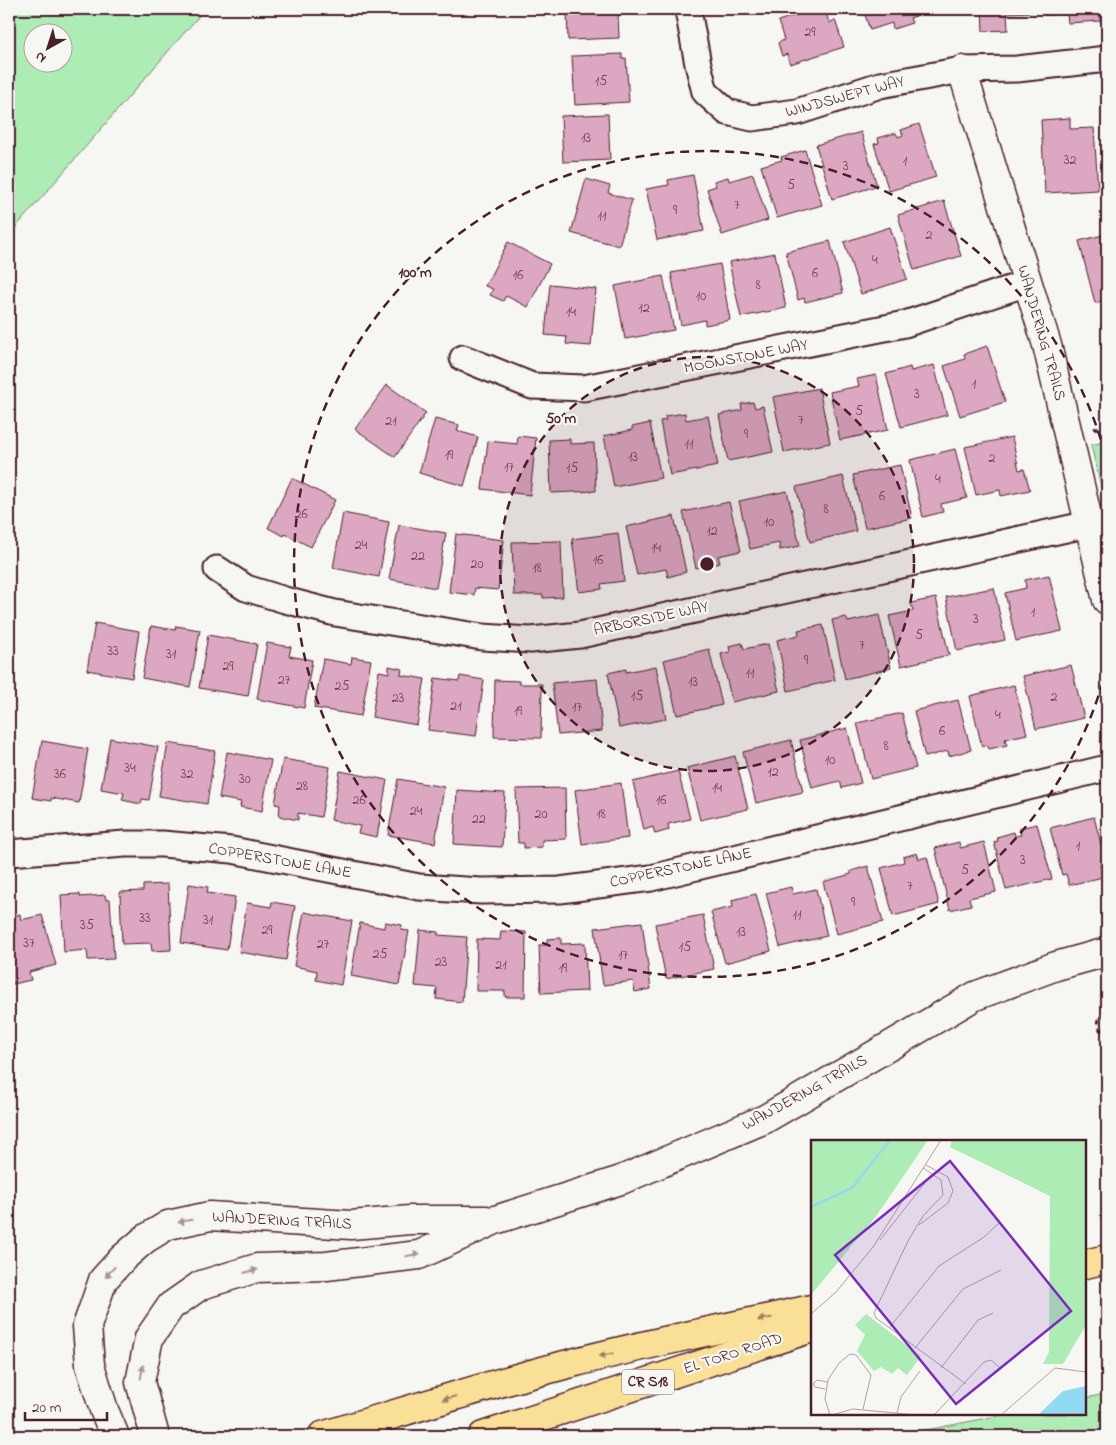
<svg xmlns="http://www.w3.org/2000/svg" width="1116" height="1445" font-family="'Indie Flower',sans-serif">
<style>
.green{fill:#adecb4;stroke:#7c8670;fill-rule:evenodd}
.building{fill:#dca8c1;stroke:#4a1f2b}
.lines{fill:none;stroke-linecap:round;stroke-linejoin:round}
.minor-casing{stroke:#4a1f2b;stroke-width:29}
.tertiary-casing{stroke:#4a1f2b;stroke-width:31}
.primary-casing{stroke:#4a1f2b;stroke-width:31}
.path{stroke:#4a1f2b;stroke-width:3;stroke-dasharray:5 4;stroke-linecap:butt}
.minor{stroke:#f6f6f2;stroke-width:25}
.tertiary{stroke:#f6f6f2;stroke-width:28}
.primary{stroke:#fadf96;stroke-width:28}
.oneway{fill:#a99598}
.oneway2{fill:#a27f60}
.ring{fill:none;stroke:#4a1f2b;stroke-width:2.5;stroke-dasharray:9 6}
.labels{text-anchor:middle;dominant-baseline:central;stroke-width:4.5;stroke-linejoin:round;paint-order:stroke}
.number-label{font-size:14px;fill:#6e4150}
.shield{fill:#f6f6f2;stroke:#7e6067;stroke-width:1}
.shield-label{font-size:15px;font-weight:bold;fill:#4a1f2b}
.street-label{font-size:16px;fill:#4a1f2b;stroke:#f6f6f2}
.inset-river{fill:none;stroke:#92daf3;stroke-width:2.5}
.inset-road{fill:none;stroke:#b1a0a2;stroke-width:1}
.view{fill:#7b2cbf;fill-opacity:0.15;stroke:#7b2cbf;stroke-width:2.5}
.inset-edge{fill:none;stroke:#4a1f2b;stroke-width:2.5}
.centre{fill:#4a1f2b;stroke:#f6f6f2;stroke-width:2.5}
.ring-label{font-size:15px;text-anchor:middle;font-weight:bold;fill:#4a1f2b;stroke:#f6f6f2;stroke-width:4.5;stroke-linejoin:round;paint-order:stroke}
</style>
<rect width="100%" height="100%" fill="#f6f6f2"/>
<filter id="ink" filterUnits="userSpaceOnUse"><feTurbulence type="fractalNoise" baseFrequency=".02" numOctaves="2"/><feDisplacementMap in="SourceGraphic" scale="10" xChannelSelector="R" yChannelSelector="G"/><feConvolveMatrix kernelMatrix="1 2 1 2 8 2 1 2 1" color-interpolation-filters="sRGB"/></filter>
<g filter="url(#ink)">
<g class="green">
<path d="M 9,9 L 205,9 L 9,235 ZM 32,32 L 62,32 L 62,62 L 32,62 Z"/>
<polygon points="1107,441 1107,511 1091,445"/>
<polygon points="1107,1394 1107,1436 896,1436 1007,1414 1085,1414 1085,1398"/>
</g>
<g class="building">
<polygon points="567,9 625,9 625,14 618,15 619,38 568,40"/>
<polygon points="769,9 786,9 771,14"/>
<polygon points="815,9 825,9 829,23 835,20 844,47 790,64 787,54 782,56 778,43 784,40 778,21"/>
<polygon points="863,9 913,9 916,16 910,18 912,23 893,29 892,23 870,30"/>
<polygon points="982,9 1036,9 1036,12 1007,13 1008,30 983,31"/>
<polygon points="1045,9 1099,9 1100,21 1068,23 1067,14 1045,15"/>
<polygon points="622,54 622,59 626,58 629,102 575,105 572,56"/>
<polygon points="608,114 610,160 563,162 561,116"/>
<polygon points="1070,118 1070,129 1094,128 1098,190 1045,193 1041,120"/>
<polygon points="919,124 936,177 889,191 874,144 879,143 878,138 896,133 898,137 903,135 901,130"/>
<polygon points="861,132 877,186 832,199 816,145"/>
<polygon points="805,150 822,205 777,218 761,166 782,160 781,157"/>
<polygon points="753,174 768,220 722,235 707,189 716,186 714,181 728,177 729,181"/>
<polygon points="693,175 704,231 657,240 646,189 669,185 668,180"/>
<polygon points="586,179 610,186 608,193 632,200 619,246 571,233"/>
<polygon points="944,201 961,256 914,270 898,215"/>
<polygon points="890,227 907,279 861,294 844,242"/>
<polygon points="1107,234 1107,300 1095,303 1079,241"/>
<polygon points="830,241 843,293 805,302 804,298 798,300 786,252"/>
<polygon points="508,242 550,264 528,307 506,296 503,301 490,295 493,289 485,286"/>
<polygon points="775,253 786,308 741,317 729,262"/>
<polygon points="720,264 730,320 705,325 705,320 681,325 671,273"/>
<polygon points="663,276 674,330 625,339 615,286"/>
<polygon points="550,284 596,289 591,346 566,344 567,337 545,335"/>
<polygon points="987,346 1005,402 960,416 944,366 965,359 964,354"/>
<polygon points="934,365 947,415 901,427 886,374 910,367 911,371"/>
<polygon points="876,375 888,430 840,440 830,392 859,386 857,379"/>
<polygon points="387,385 426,413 395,457 355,429"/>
<polygon points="819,388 830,443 784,452 773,397"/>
<polygon points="753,402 755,408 763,406 773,452 728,461 719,415 742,410 741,404"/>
<polygon points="685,413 686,420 708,416 718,466 670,475 660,421 666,420 665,416"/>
<polygon points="435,419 459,425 457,431 478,437 464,486 419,473"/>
<polygon points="650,423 661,478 614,487 604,436 632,430 632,427"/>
<polygon points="518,436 536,438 530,495 482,489 488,441 517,444"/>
<polygon points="1012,437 1019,470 1024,469 1030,490 1001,496 1000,490 976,495 965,447"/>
<polygon points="570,439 570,444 594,443 596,491 551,493 549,440"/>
<polygon points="955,449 967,498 941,504 943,512 923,517 910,460"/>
<polygon points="900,465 912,518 865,528 853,475"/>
<polygon points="843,476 856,531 810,542 796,487"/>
<polygon points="292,478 335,500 311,547 285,534 284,536 268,528"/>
<polygon points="787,491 800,546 780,550 779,543 750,549 739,501"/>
<polygon points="729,502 741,551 718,556 720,563 696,568 683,512"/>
<polygon points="343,513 389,522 379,577 333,568"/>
<polygon points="674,516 686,572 668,577 666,569 637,575 626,527"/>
<polygon points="399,525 446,533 436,588 389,579"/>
<polygon points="618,533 624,581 601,584 602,589 579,592 572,539"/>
<polygon points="456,534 504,540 498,590 475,588 474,595 449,592"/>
<polygon points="561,541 563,597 543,598 543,595 514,595 512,542"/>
<polygon points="1049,575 1062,631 1016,641 1005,593 1026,588 1025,580"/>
<polygon points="994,588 1005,640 957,651 946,597"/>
<polygon points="936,598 949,655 901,666 889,616 913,611 911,603"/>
<polygon points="879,615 891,668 845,679 832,620 846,617 848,622"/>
<polygon points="95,623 139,631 132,678 87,670"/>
<polygon points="823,625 835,680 788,691 777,640 799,635 798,630"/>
<polygon points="151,626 175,630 176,626 200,630 190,687 142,678"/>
<polygon points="208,635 257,644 248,696 199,688"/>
<polygon points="267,643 291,647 289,656 312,660 304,708 257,699"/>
<polygon points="742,643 744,649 768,644 779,691 732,702 721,654 730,652 729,646"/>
<polygon points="709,649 722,705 677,715 664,660"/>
<polygon points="352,657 371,660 361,716 314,708 323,659 351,664"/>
<polygon points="1071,665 1084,718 1036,729 1023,676"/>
<polygon points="389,666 402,669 401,675 425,679 417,725 372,717 379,671 389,673"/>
<polygon points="656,666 666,719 619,728 608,673 626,669 626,672"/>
<polygon points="460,676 484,680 476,736 428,730 435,678 459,681"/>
<polygon points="597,679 602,731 558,735 552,683"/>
<polygon points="495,680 519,681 519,684 542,684 541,738 494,737"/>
<polygon points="1014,685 1027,734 1005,739 1007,745 989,749 987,745 982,747 970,696"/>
<polygon points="958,700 971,750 949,756 948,751 925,757 914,711"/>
<polygon points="902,713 916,768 871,779 857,723"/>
<polygon points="847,728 861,783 842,788 840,781 812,788 800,740"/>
<polygon points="110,738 158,747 149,800 142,799 141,804 122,800 124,793 101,789"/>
<polygon points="791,740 803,792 756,803 743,752"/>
<polygon points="42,741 88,749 79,803 51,798 51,801 32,798"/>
<polygon points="168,743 215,751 207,804 159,796"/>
<polygon points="227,752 271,760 262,811 240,807 241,802 219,798"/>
<polygon points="735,756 748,809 700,820 687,768"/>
<polygon points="283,759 330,767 321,817 298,813 298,820 279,816 280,805 275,804"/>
<polygon points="340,771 387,780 377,837 358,833 360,826 331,820"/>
<polygon points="678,771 690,819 668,824 669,830 655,834 653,827 644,830 633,782"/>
<polygon points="398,779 444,787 435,843 388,835"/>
<polygon points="621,783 628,838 582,844 575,790"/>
<polygon points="565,788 566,839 542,840 542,847 524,848 524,843 518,843 516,789"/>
<polygon points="457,790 505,793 502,847 454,844"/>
<polygon points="1094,817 1106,864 1100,865 1103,877 1069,885 1066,874 1062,875 1050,828"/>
<polygon points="1037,824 1052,879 1006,890 994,842 998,841 997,837 1014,832 1015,836 1021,835 1019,828"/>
<polygon points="959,842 960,848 984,842 996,892 969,898 971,905 950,910 935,848"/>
<polygon points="917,853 919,859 927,857 939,904 893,916 881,868 904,862 903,857"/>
<polygon points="868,866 883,922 837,934 823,882 851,874 851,871"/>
<polygon points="168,884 171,950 152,951 151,943 122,944 120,892 143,891 143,885"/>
<polygon points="189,884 208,887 207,893 235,897 227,950 181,943"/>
<polygon points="791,887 793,894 816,889 827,936 780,947 766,893"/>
<polygon points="80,894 80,897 105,895 106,900 110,899 114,959 88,960 87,950 64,952 61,895"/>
<polygon points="756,894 771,951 725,963 711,912 733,907 732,900"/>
<polygon points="272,902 295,906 286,960 239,952 247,903 271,907"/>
<polygon points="304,912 352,921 341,985 316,980 317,971 294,966"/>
<polygon points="20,914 21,920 42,915 56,965 29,972 31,980 13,984 9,969 9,917"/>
<polygon points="703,915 714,969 666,979 655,924"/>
<polygon points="385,922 402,925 401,930 409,931 399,985 351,976 360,923 384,928"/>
<polygon points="642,922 651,989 635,992 633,981 603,985 595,928"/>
<polygon points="420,930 438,932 438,935 467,937 462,1002 436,999 437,988 415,986"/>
<polygon points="501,931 526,932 525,997 505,997 505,991 476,991 477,939 500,940"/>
<polygon points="561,938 561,944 585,943 587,991 541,993 539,945 547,945 547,939"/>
</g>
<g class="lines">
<g class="minor-casing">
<g id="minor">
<polyline points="688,10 698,64 705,92 727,112 752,118 797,112 880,85 962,70 1017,69 1107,59"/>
<polyline points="463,358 532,386 584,388 905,324 1027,283"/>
<polyline points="217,569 246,588 285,600 335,613 482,637 531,640 580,635 1089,524"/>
<polyline points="9,853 125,844 162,844 232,850 419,887 481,891 560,890 651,878 1107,768"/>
</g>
</g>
<g class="tertiary-casing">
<g id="tertiary">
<polyline points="962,70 1047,345 1107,600"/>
<polyline points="115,1436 104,1410 90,1365 87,1326 103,1280 123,1258 145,1239 168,1225 210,1216 351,1225 410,1220 486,1220"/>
<polyline points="155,1436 140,1382 149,1338 171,1306 201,1285 257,1268 326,1266 419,1255 495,1220 621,1180 765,1119 975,996 1056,966 1107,952"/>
</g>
</g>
<g class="primary-casing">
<g id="primary">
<polyline points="1085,1264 1107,1259"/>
<path d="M 322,1436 C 406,1411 490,1384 576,1362 C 654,1342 733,1326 812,1309"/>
<polyline points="483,1436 812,1328"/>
</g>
</g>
<g class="path">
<polyline points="1094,429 1107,425"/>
<polyline points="1107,1015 1101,1017 1098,1020 1100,1030 1107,1030"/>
</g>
<use href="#minor" class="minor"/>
<use href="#tertiary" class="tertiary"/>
<use href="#primary" class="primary"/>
</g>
<defs><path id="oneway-solid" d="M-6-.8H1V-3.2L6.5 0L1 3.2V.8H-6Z" transform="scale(1.25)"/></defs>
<g class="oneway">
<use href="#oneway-solid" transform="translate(185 1221) rotate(168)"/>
<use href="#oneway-solid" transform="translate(413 1255) rotate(-9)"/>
<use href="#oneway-solid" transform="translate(251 1271) rotate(-15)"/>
<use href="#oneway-solid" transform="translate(110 1272) rotate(133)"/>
<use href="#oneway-solid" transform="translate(142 1372) rotate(-79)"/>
</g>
<g class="oneway2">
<use href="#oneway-solid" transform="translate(765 1319) rotate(168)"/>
<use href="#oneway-solid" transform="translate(606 1355) rotate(167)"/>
<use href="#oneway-solid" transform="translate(449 1398) rotate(164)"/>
</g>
</g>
<circle cx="707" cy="564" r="207" fill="#4a1f2b" fill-opacity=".12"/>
<g class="ring">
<circle cx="707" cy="564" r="207"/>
<path d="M1107 667A413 413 0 1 1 1107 461"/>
</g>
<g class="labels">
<g class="number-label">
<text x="810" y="32">29</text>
<text x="601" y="81">15</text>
<text x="586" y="138">13</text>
<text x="1070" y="160">32</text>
<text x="905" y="161">1</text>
<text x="846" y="166">3</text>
<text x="791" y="185">5</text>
<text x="737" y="205">7</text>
<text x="675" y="210">9</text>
<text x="602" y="216">11</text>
<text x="929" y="235">2</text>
<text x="875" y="260">4</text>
<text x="815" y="273">6</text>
<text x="518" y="275">16</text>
<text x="758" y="285">8</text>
<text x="701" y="296">10</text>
<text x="644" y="308">12</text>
<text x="571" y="312">14</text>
<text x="974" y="384">1</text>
<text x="917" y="394">3</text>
<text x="859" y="411">5</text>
<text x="801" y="420">7</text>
<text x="391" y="421">21</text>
<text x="746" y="434">9</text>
<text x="689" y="444">11</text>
<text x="449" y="455">19</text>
<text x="633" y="457">13</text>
<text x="992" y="458">2</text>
<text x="509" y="467">17</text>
<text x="572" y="468">15</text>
<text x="938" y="479">4</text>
<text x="882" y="496">6</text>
<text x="826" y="509">8</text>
<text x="301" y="514">26</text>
<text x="769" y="522">10</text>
<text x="712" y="531">12</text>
<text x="361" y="545">24</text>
<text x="656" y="548">14</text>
<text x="418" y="556">22</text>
<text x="598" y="560">16</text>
<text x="477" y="564">20</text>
<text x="537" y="568">18</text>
<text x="1033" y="612">1</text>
<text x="976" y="619">3</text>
<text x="919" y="635">5</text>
<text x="862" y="645">7</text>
<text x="113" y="651">33</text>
<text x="171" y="654">31</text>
<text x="806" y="660">9</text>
<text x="228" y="666">29</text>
<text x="750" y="673">11</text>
<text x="284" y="680">27</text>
<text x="693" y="682">13</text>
<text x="342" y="686">25</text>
<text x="637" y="696">15</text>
<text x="1054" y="697">2</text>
<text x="398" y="698">23</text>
<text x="456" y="706">21</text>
<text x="577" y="707">17</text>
<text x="518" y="711">19</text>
<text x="998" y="715">4</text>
<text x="942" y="731">6</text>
<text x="886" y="746">8</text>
<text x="830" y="760">10</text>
<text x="130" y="768">34</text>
<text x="773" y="772">12</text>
<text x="60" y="774">36</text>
<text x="187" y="774">32</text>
<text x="245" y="779">30</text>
<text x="302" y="786">28</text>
<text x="717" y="788">14</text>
<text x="359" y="800">26</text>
<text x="661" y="800">16</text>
<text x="416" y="811">24</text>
<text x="541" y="814">20</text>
<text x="601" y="814">18</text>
<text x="479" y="819">22</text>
<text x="1078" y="846">1</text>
<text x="1023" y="860">3</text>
<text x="965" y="870">5</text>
<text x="910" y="886">7</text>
<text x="853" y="902">9</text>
<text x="797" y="915">11</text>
<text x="145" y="918">33</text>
<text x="208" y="920">31</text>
<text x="87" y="925">35</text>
<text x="267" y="930">29</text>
<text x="741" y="932">13</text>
<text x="29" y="943">37</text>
<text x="323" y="944">27</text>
<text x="685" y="947">15</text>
<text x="380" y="954">25</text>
<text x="623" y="955">17</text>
<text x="441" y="962">23</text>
<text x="501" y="965">21</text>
<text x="563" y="968">19</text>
</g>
<rect class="shield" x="622" y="1369.5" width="52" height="25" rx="4"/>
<g class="shield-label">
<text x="648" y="1382">CR S18</text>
</g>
<g class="street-label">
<text transform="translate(845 97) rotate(-15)">WINDSWEPT WAY</text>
<text transform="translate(1041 333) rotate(74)">WANDERING TRAILS</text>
<text transform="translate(746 357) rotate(-11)">MOONSTONE WAY</text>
<text transform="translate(651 619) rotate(-12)">ARBORSIDE WAY</text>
<text transform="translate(280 861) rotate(10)">COPPERSTONE LANE</text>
<text transform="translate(681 868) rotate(-12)">COPPERSTONE LANE</text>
<text transform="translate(805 1093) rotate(-29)">WANDERING TRAILS</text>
<text transform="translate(282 1221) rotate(3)">WANDERING TRAILS</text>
<text transform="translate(733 1354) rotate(-18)">EL TORO ROAD</text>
</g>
</g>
<g transform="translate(811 1140)">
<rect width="275" height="275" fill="#f6f6f2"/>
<path d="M 0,0 L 117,0 L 66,75 L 0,155 ZM 141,0 L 275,0 L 275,185 L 252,224 L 232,224 L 238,212 L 239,56 L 139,7 ZM 55,174 L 110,216 L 96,235 L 87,228 L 81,234 L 70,227 L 63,231 L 46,211 L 54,195 L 44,185 Z" fill="#adecb4"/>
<path d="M 275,246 L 275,275 L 227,275 L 252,251 Z" fill="#92daf3"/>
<path class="inset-river" d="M 0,67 L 41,48 L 79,0"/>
<path class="inset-road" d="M 112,28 L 130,40 L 132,55 L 112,76 L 97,101 L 63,173 L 65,178 L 155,244M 108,85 L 137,63 L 142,51 L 137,37 L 115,25M 69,100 L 121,34M 0,174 L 25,152 L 62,107 L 130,0M 78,188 L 128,126 L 173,97 L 189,82M 104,208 L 152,149 L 190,130M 130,228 L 167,180 L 182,173M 14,249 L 4,247 L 2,244 L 6,240 L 16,242M 86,273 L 90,257 L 109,231M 19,275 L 14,259 L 17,240 L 28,223 L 39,214 L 45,215 L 60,235 L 52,269M 21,275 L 42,269 L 105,275M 123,275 L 173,222 L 180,220 L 188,227M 190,275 L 244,228 L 275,232"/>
<path class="view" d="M 139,21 L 260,171 L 145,264 L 24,115 Z"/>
<rect width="275" height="275" class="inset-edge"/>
</g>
<circle cx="707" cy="564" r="8" class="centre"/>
<g class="ring-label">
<text x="415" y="277">100 m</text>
<text x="561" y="423">50 m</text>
</g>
<rect width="1116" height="1445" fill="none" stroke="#f6f6f2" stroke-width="30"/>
<rect x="15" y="15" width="1086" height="1415" fill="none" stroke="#4a1f2b" stroke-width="2" filter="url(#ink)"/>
<g transform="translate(48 48) rotate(219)"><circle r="24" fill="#f6f6f2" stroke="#b1a0a2"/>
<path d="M0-4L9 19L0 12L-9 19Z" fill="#4a1f2b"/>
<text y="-8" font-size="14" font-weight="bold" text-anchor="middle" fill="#4a1f2b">N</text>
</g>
<path d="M25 1412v8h82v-8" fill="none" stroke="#4a1f2b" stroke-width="2.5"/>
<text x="32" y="1412" font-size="15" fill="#4a1f2b" stroke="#f6f6f2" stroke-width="4" paint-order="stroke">20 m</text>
</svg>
